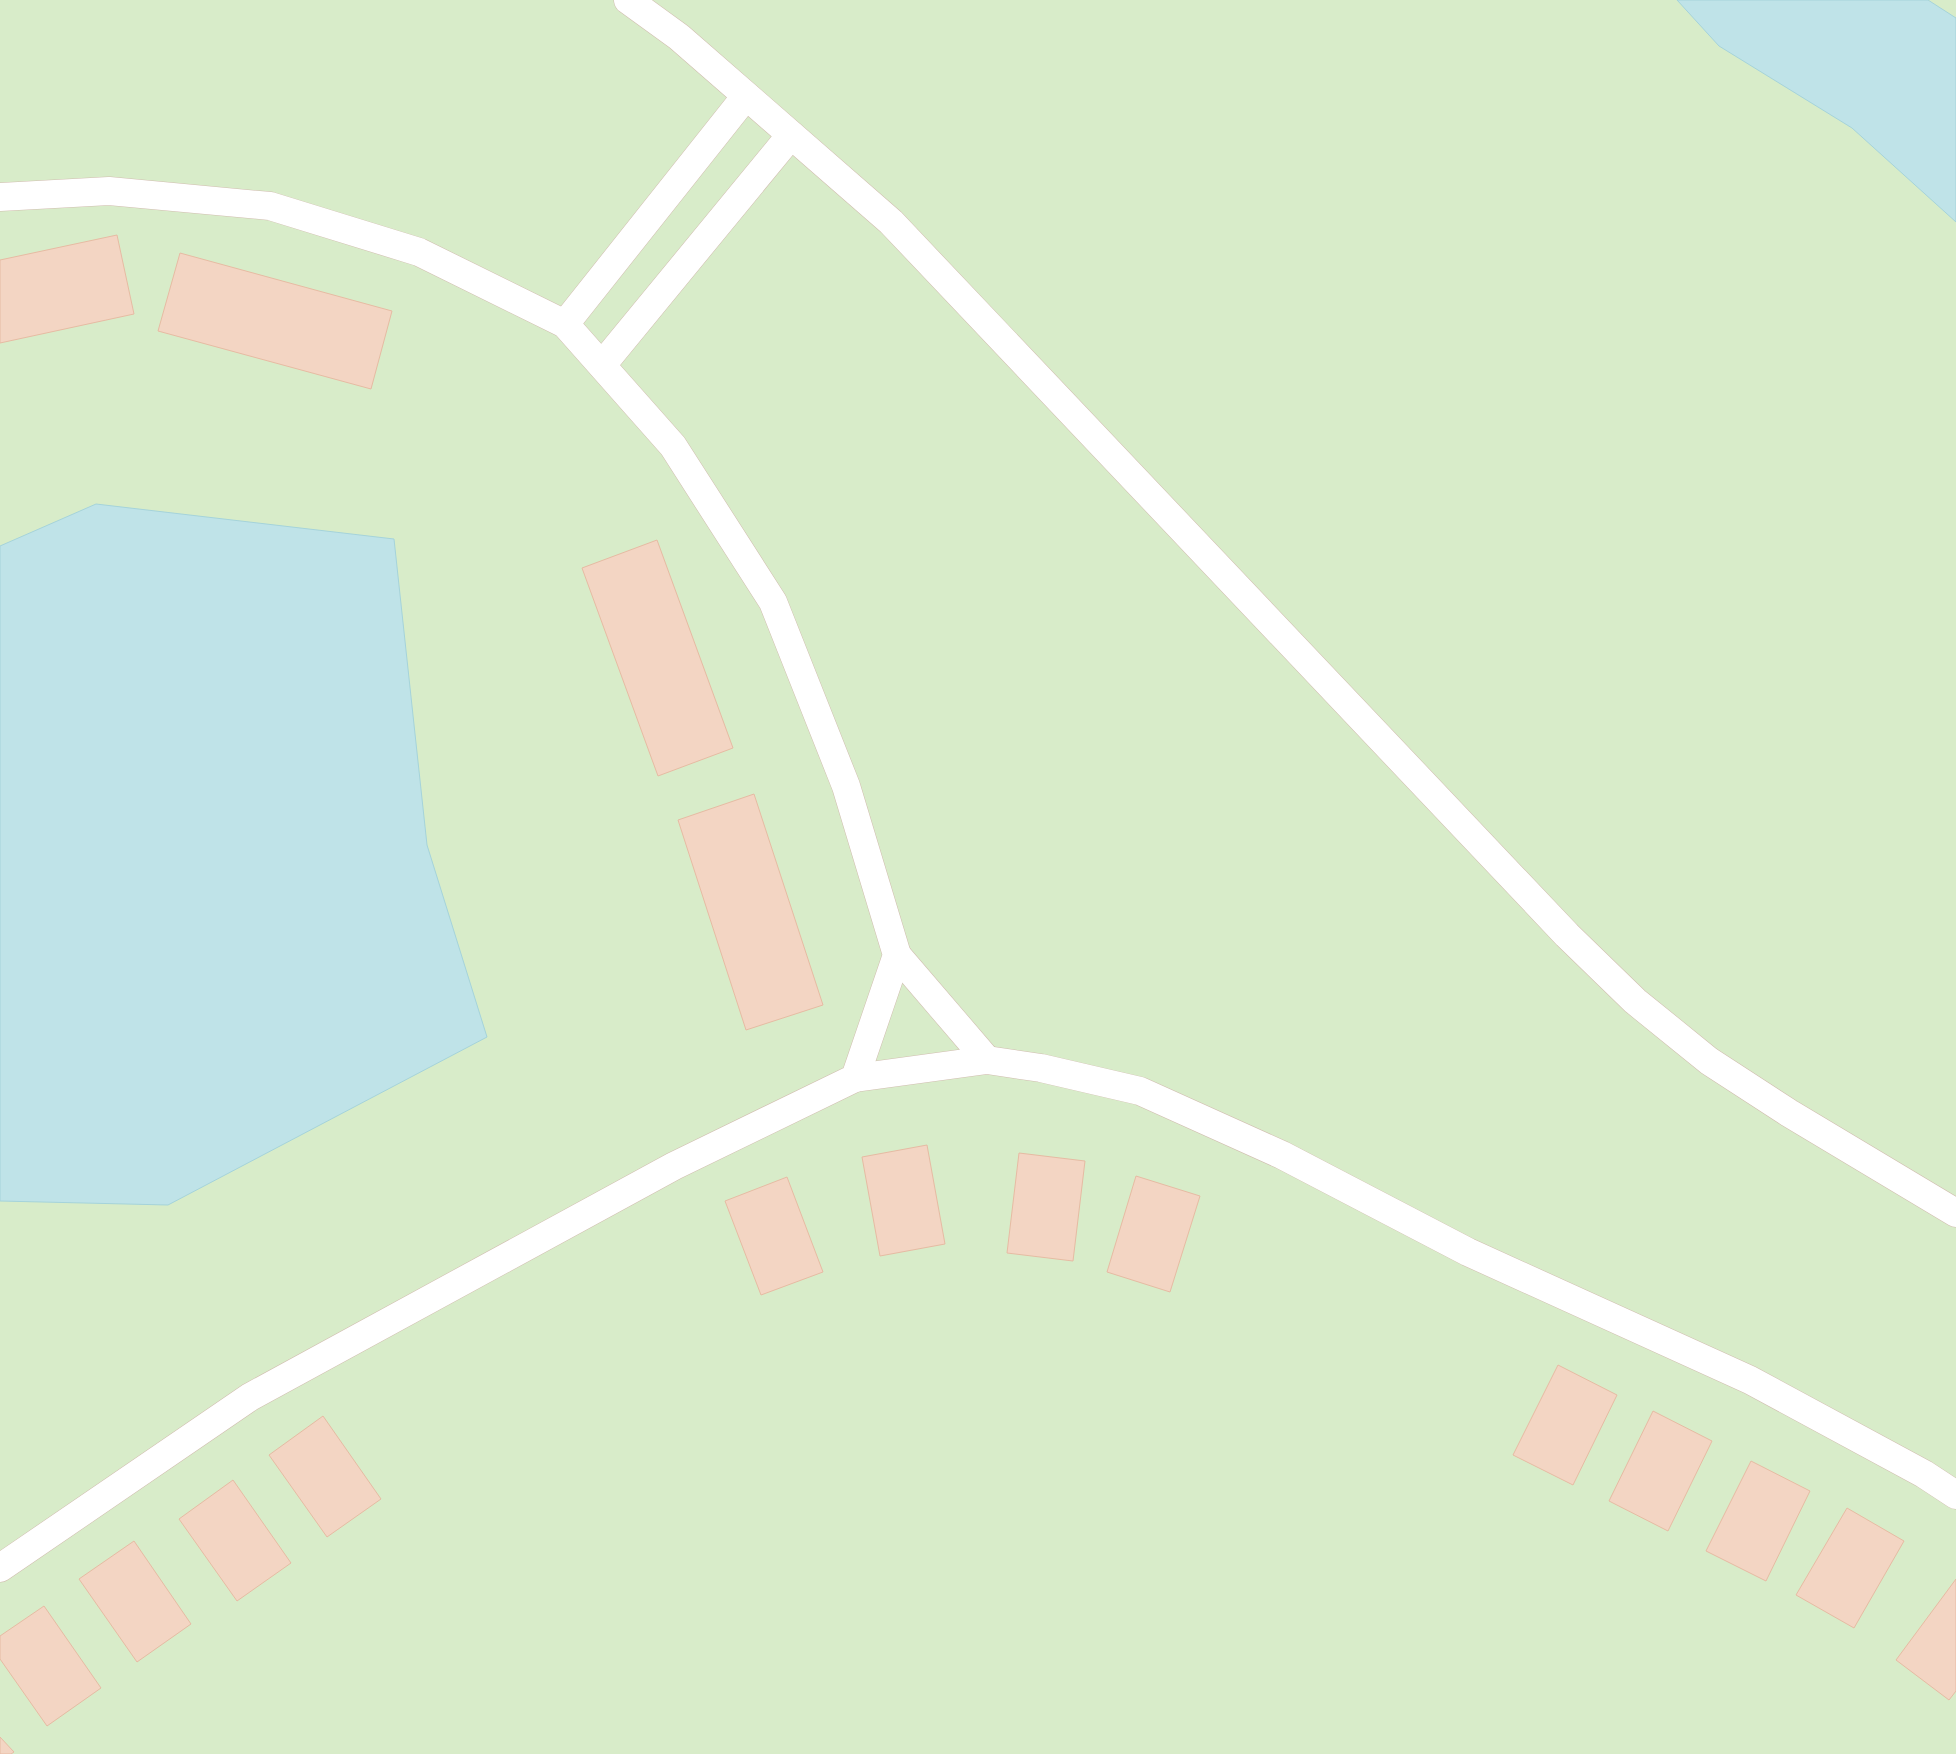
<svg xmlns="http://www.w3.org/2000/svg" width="1956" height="1754" font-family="'Space Grotesk',sans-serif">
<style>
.green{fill:#d8ecc9}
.water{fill:#bfe3e8;stroke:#a5d3da}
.building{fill:#f3d5c3;stroke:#e6bba3}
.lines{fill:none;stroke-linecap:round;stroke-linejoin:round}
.minor-casing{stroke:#d1beb0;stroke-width:29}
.minor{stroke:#fff;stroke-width:28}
</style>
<rect width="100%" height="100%" fill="#fdf6ec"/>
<rect class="green" x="0" y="0" width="1956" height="1754"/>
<g class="water">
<polygon points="1677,0 1928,0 1956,18 1956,222 1852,128 1719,46"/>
<polygon points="96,504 394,539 427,845 487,1037 168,1205 0,1201 0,546"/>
</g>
<g class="building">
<polygon points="117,235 134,314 0,343 0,260"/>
<polygon points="180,253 392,311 371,389 158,331"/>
<polygon points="657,540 733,748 658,776 582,568"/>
<polygon points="754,794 823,1005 746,1030 678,820"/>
<polygon points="927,1145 945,1244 880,1256 862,1157"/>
<polygon points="1019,1153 1085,1161 1073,1261 1007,1253"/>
<polygon points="1136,1176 1200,1196 1170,1292 1107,1272"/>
<polygon points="787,1177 823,1272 761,1295 725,1201"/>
<polygon points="1558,1365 1617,1395 1573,1485 1513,1455"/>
<polygon points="1653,1411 1712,1441 1668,1531 1609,1501"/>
<polygon points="323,1416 381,1499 327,1537 269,1455"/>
<polygon points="1751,1461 1810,1491 1766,1581 1706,1551"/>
<polygon points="233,1480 291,1563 237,1601 179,1519"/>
<polygon points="1847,1508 1904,1541 1854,1628 1796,1595"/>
<polygon points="134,1541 191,1624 137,1662 79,1579"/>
<polygon points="1956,1579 1956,1691 1949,1700 1896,1660"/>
<polygon points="44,1606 101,1688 47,1726 0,1659 0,1636"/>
<polygon points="0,1737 14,1752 11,1754 0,1754"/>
</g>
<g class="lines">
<g class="minor-casing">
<g id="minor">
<polyline points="628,0 679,37 891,222 1567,935 1635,1001 1709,1061 1789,1113 1956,1213"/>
<polyline points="0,197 109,191 270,206 419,252 565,324 673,446 773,602 846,786 897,955 855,1078 674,1166 250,1397 0,1568"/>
<polyline points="565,324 746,96"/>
<polyline points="602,365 791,135"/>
<polyline points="897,955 987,1060"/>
<polyline points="855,1078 987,1060 1041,1068 1140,1091 1282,1155 1468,1252 1750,1380 1924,1474 1956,1495"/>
</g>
</g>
<use href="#minor" class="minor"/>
</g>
</svg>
